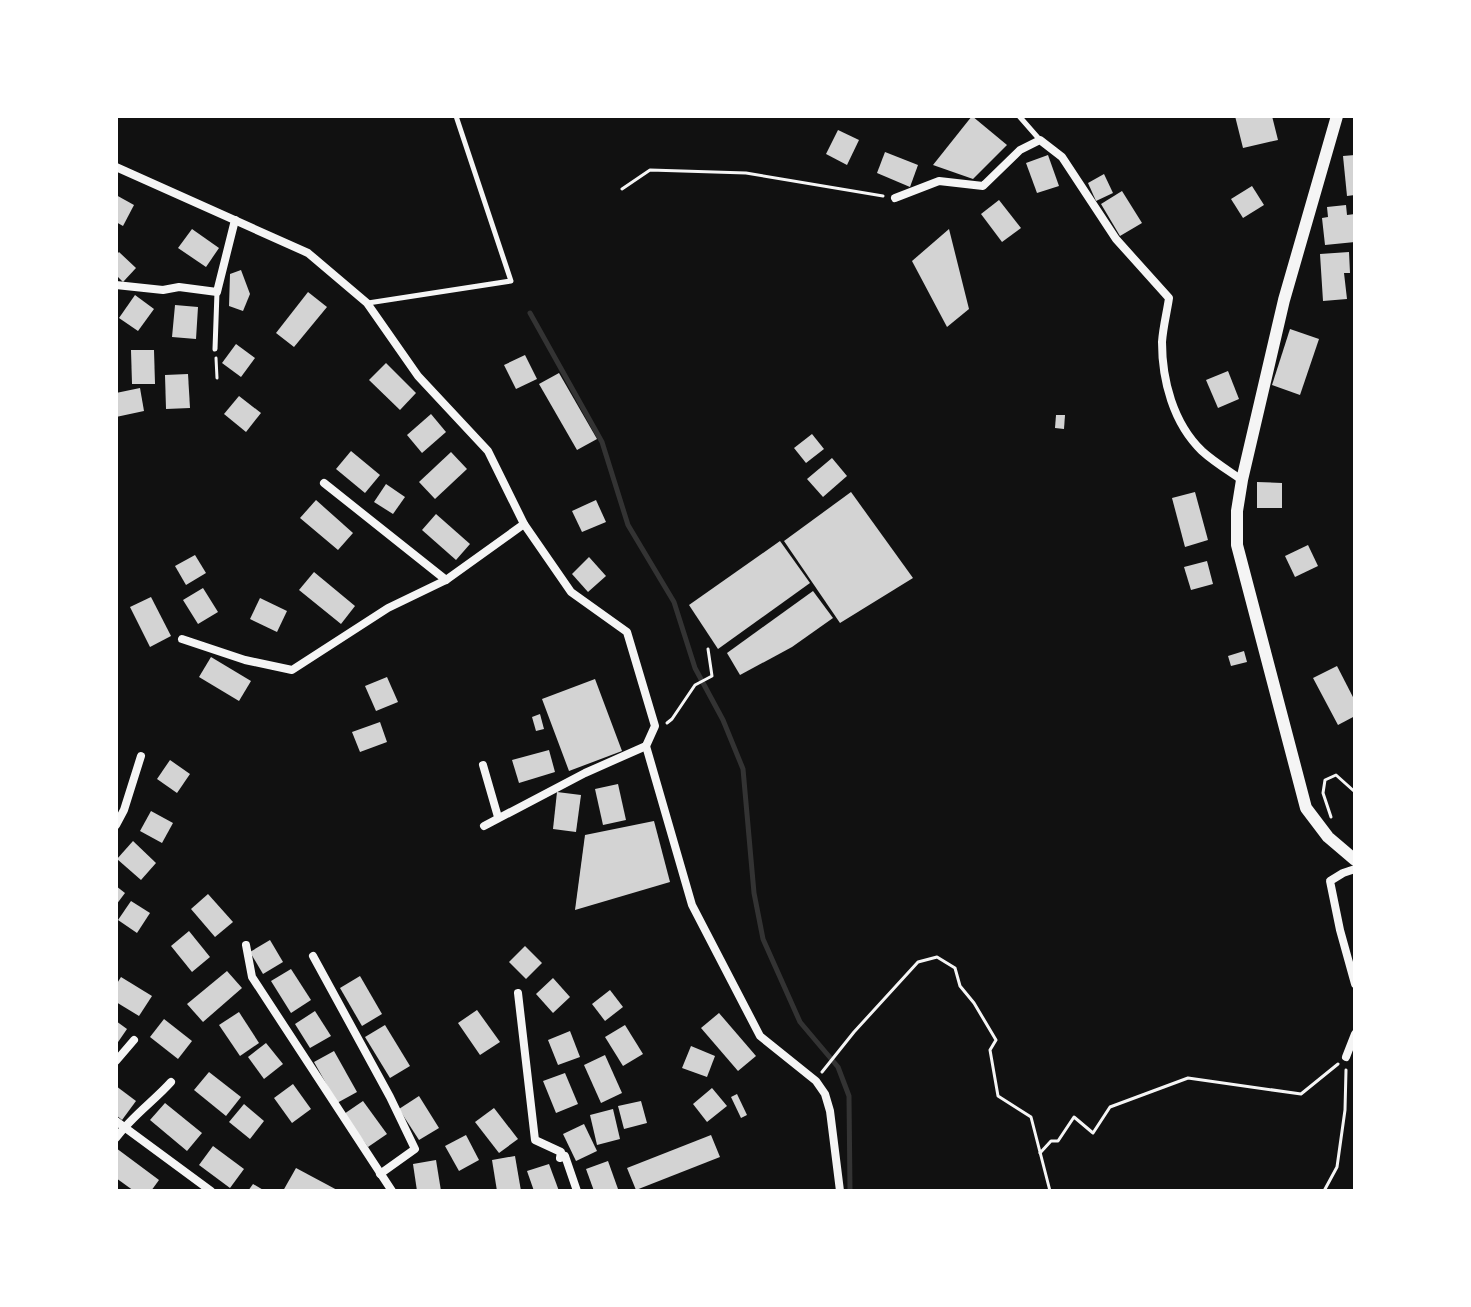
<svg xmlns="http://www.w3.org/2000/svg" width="1471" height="1307" font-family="Literata,serif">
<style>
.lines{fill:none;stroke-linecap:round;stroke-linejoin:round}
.stream{stroke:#333;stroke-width:5}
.building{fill:#d3d3d3}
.path{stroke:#f5f5f5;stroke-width:3}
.service{stroke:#f5f5f5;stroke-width:5}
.minor{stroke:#f5f5f5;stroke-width:8}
.tertiary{stroke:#f5f5f5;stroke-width:12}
</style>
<rect width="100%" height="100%" fill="#111"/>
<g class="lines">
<polyline class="stream" points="530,313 602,442 628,525 674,602 695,668 723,720 743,769 754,893 763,939 800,1022 838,1067 849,1096 850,1191"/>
</g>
<g class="building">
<polygon points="972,116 1007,145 973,179 933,165"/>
<polygon points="1235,116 1272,116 1278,140 1243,148"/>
<polygon points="838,130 859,140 847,165 826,154"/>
<polygon points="885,152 918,165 910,187 877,173"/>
<polygon points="1048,155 1059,186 1037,193 1026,163"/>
<polygon points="1355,155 1355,195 1347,196 1343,156"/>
<polygon points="1104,174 1113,193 1096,201 1088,183"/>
<polygon points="1252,186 1264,205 1243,218 1231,199"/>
<polygon points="1122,191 1142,223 1120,236 1101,204"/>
<polygon points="116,195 134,205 123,226 116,222"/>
<polygon points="999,200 1021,228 1002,242 981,214"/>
<polygon points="1346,205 1347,215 1355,214 1355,242 1325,245 1322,218 1328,217 1327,207"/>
<polygon points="192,229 219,248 206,267 178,248"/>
<polygon points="949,229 969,309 947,327 912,261"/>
<polygon points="119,252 136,268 123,282 116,275 116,255"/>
<polygon points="1349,252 1350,273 1344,273 1347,299 1323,301 1320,254"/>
<polygon points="241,270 250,294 243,311 229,306 230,274"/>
<polygon points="308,292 327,307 294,347 276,333"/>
<polygon points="135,295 154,309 138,331 119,318"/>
<polygon points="175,305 198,307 196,339 172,337"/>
<polygon points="1290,329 1319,339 1300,395 1272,385"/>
<polygon points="236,344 255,358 241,377 222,363"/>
<polygon points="131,350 154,350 155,384 132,384"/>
<polygon points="525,355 537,379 516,389 504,365"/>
<polygon points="386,363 416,393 400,410 369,380"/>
<polygon points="1228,371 1239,399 1218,408 1206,380"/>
<polygon points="559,373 597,439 577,450 539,384"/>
<polygon points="188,374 190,408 166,409 165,375"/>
<polygon points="140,388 144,411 116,417 116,393"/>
<polygon points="239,396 261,413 246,432 224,414"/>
<polygon points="431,414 446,432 422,453 407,435"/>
<polygon points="1056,415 1065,415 1064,429 1055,428"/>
<polygon points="812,434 824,449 806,463 794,448"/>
<polygon points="351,451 380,475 365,493 336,469"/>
<polygon points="451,452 467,469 435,499 419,482"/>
<polygon points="832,458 847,476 823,497 807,479"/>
<polygon points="1257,482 1282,483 1282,508 1257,508"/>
<polygon points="386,484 405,497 393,514 374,502"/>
<polygon points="851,492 913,578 840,623 784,541"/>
<polygon points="1195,492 1208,540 1185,547 1172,498"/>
<polygon points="316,500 353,533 338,550 300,518"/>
<polygon points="596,500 606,522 582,532 572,511"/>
<polygon points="436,514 470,544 456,560 422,530"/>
<polygon points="780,541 810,583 718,649 689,605"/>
<polygon points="1308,545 1318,566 1295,577 1285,556"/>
<polygon points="195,555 206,573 186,585 175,566"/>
<polygon points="589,557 606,576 588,592 572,574"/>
<polygon points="1207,561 1213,584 1191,590 1184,567"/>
<polygon points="314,572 355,606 341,624 299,590"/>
<polygon points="203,588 218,612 198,624 183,600"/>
<polygon points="813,591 833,618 792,647 740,675 727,653"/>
<polygon points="151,597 171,636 150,647 130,607"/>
<polygon points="260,598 287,611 277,632 250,619"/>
<polygon points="1244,651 1247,662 1231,666 1228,656"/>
<polygon points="211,657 251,681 239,701 199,677"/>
<polygon points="1337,666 1355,701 1355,716 1338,725 1313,678"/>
<polygon points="387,677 398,702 376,711 365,686"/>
<polygon points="595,679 622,751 569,771 542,699"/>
<polygon points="540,714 544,729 536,731 532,717"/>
<polygon points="380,722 387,742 360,752 352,732"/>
<polygon points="549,750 555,772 519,783 512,760"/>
<polygon points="170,760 190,774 177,793 157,779"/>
<polygon points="618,784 626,820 603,825 595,789"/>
<polygon points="557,792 581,795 576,832 553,829"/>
<polygon points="151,811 173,823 162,843 140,831"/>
<polygon points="654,821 670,882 575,910 585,835"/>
<polygon points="133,841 156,863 141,880 117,859"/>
<polygon points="116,886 125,893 116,905"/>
<polygon points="208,894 233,922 215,937 191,909"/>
<polygon points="131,901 150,913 137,933 118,920"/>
<polygon points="189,931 210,957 192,972 171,946"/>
<polygon points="270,940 283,962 263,974 250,952"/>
<polygon points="525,946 542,963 526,979 509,962"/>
<polygon points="291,969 311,1000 291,1013 271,981"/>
<polygon points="227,971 242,988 203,1022 187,1004"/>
<polygon points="360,976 382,1014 362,1026 340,988"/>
<polygon points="121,977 152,996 139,1016 116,1002 116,985"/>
<polygon points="553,978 570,997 553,1013 536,994"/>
<polygon points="610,990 623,1007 605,1021 592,1004"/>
<polygon points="477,1010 500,1042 480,1055 458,1023"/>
<polygon points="315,1011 331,1036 310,1048 295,1024"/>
<polygon points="239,1012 259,1043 240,1056 219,1025"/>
<polygon points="719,1013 756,1056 738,1071 701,1028"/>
<polygon points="164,1019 192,1041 178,1059 150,1037"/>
<polygon points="116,1021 127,1029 116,1045"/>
<polygon points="385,1025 410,1066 390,1078 365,1037"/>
<polygon points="625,1025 643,1054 623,1066 605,1037"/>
<polygon points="570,1031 580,1057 558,1065 548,1040"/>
<polygon points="266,1043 283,1064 264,1079 248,1057"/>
<polygon points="691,1046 715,1056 707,1077 682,1068"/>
<polygon points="334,1051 357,1092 337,1103 314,1062"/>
<polygon points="605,1055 622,1093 601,1103 584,1065"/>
<polygon points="209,1072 241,1097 226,1116 194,1090"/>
<polygon points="565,1073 578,1104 556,1113 543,1081"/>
<polygon points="293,1084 311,1109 292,1123 274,1098"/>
<polygon points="116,1086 136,1101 122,1120 116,1115"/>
<polygon points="712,1088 727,1106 707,1122 693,1104"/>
<polygon points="737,1094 747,1115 741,1118 731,1097"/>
<polygon points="419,1096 439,1128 419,1140 399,1109"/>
<polygon points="363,1101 387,1134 368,1147 344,1114"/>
<polygon points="641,1101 647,1123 624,1129 618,1106"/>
<polygon points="165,1103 202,1133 187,1151 150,1120"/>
<polygon points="244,1104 264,1121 250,1139 229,1122"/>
<polygon points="494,1108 518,1139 499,1153 475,1122"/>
<polygon points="613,1109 620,1139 597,1145 590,1115"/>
<polygon points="584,1124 597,1151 576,1161 563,1134"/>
<polygon points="466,1135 479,1160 459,1171 445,1146"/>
<polygon points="711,1135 720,1157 636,1190 627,1168"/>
<polygon points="213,1146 244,1169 230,1188 199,1165"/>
<polygon points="116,1148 159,1180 151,1191 134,1191 116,1178"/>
<polygon points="515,1156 521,1191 497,1191 492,1160"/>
<polygon points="436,1160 441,1191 417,1191 413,1164"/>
<polygon points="608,1161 618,1189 612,1191 594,1191 586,1169"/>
<polygon points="549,1164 559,1191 534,1191 527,1171"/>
<polygon points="296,1168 339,1191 283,1191"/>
<polygon points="253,1184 265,1191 248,1191"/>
</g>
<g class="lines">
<g class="path">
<polyline points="622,189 650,170 746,173 883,196"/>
<polyline points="216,358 217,378"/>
<polyline points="667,723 672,719 695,685 712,676 708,649"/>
<polyline points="1331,817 1323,793 1325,780 1336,775 1355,792"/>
<polyline points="822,1072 854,1032 918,962 937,957 955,968 960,986 974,1003 996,1040 990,1050 998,1096 1031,1117 1050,1191"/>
<polyline points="1040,1153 1051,1141 1058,1141 1074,1117 1093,1133 1110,1107 1188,1078 1301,1094 1338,1064"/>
<polyline points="1324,1191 1337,1167 1345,1110 1346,1070"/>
</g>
<g class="service">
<polyline points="1019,116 1040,140"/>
<polyline points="368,303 511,281 456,116"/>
<polyline points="215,349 217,292"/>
</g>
<g class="minor">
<polyline points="116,167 308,253 367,303 418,376 488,451 524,524 571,592 627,632 655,726 646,746 692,905 760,1036 816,1081 825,1094 830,1111 840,1191"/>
<path d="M 895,198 L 939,181 L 983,186 L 1020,150 L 1040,140 L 1062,157 L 1116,239 L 1169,298 C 1167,312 1163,327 1162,342 C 1162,380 1173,423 1202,451 C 1214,462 1229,471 1242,480"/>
<polyline points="116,285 163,290 179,287 217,292 235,220"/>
<polyline points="324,483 446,580"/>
<polyline points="182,639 245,660 292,670 388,608 446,580 524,524"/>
<polyline points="483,765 498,817"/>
<polyline points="116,825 124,810 141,756"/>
<polyline points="484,826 585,773 646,746"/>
<polyline points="1355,869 1343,873 1330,881 1340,930 1355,984"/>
<polyline points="246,945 252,977 392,1191"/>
<polyline points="313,956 390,1097 415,1149 380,1174"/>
<polyline points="518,993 535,1140 561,1152 560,1158 565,1156 577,1191"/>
<polyline points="1346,1057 1355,1034"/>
<polyline points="116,1061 134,1040"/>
<polyline points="116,1121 211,1191"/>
<path d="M 116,1138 C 132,1116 154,1101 171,1082"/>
</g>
<polyline class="tertiary" points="1337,116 1284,300 1242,480 1237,511 1237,545 1306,808 1328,837 1355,860"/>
</g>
<rect width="1471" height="1307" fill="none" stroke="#ffffff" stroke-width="236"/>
</svg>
